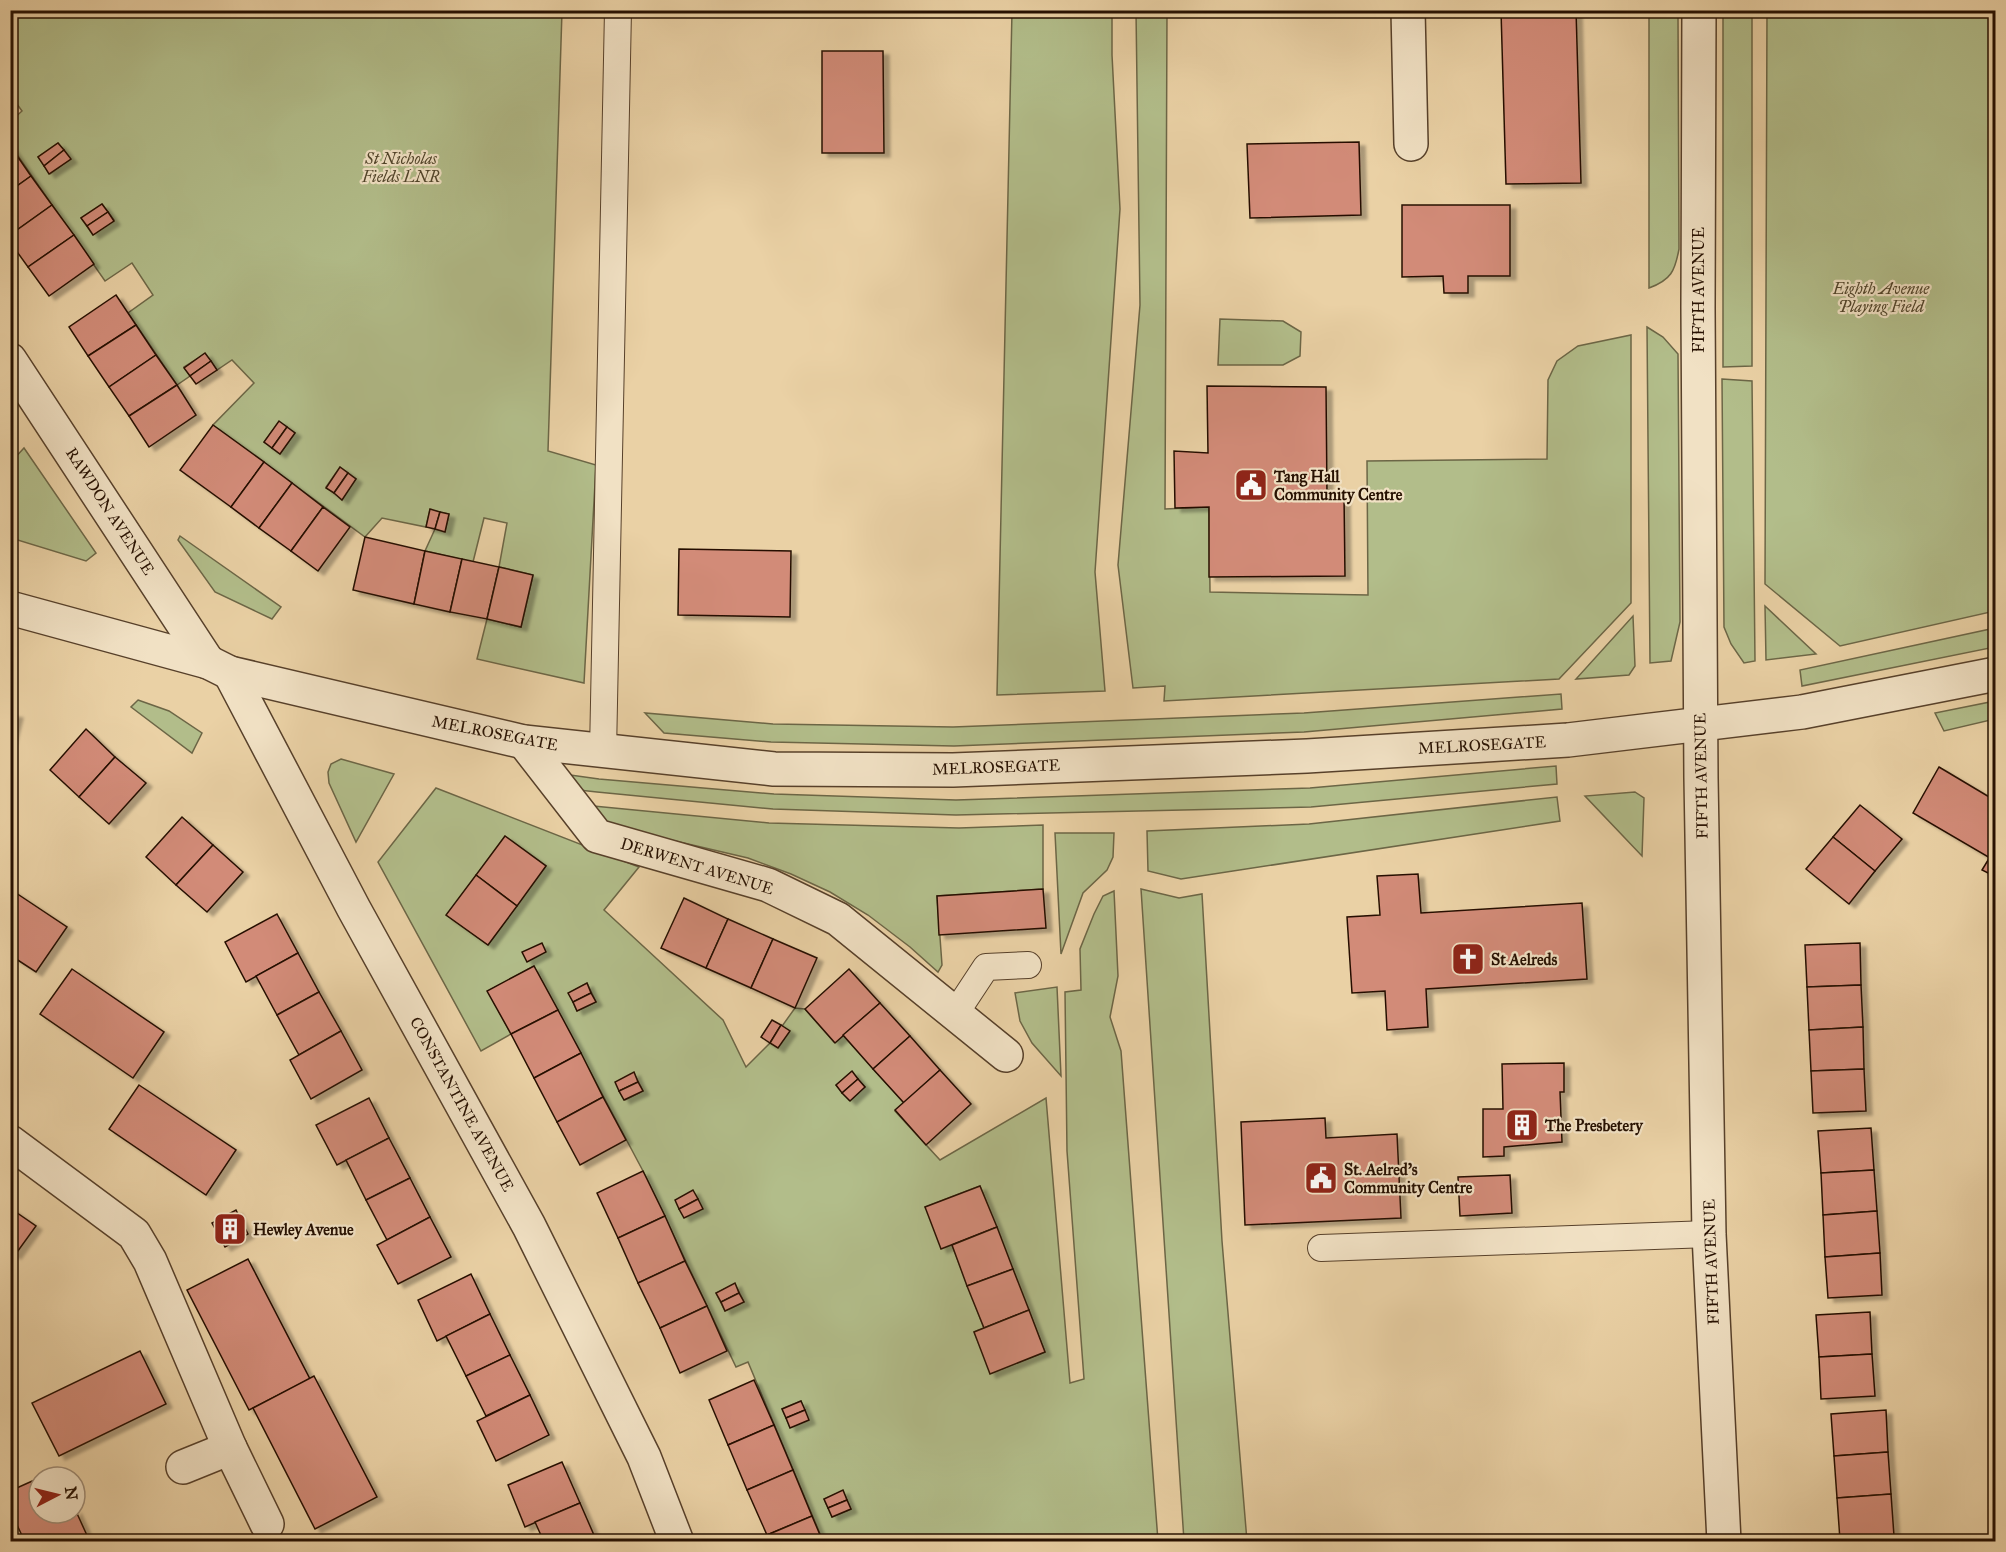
<svg xmlns="http://www.w3.org/2000/svg" width="2006" height="1552" font-family="'IM FELL Great Primer',serif">
<style>
.green{fill:#b2bd8a;stroke:#6c6646;stroke-width:1.5;fill-rule:evenodd}
.building{fill:#d28b78;stroke:#261001;stroke-width:1.5;filter:url(#shadow)}
.lines{fill:none;stroke-linecap:round;stroke-linejoin:round}
.service-casing{stroke:#57402a;stroke-width:28}
.minor-casing{stroke:#57402a;stroke-width:36}
.tertiary-casing{stroke:#57402a;stroke-width:36}
.service{stroke:#f1e1c4;stroke-width:26}
.minor{stroke:#f1e1c4;stroke-width:33}
.tertiary{stroke:#f1e1c4;stroke-width:33}
.labels{text-anchor:middle;dominant-baseline:central;stroke-width:4.5;stroke-linejoin:round;paint-order:stroke}
.park-label{font-size:16px;font-style:italic;fill:#50442a;stroke:#f1e1c4}
.street-label{font-size:16px;fill:#261001;stroke:#f1e1c4}
.poi-label{font-size:16px;font-weight:bold;fill:#261001;stroke:#f1e1c4;text-anchor:start}
</style>
<defs>
<filter id="shadow"><feDropShadow dx="6" dy="4" stdDeviation="1.5" flood-color="#0004"/></filter>
</defs>
<rect width="100%" height="100%" fill="#ead1a5"/>
<filter id="stains"><feTurbulence type="fractalNoise" baseFrequency=".00333" numOctaves="4"/><feColorMatrix values="0 0 0 0 .2 0 0 0 0 .09 0 0 0 0 .02 0 0 0 .5 -.17"/></filter>
<radialGradient id="worn" r=".72"><stop offset=".6" stop-color="#630" stop-opacity="0"/><stop offset="1" stop-color="#630" stop-opacity=".3"/></radialGradient>
<g class="green">
<path d="M 10,11 L 562,11 L 548,451 L 596,465 L 584,683 L 477,659 L 487,619 L 521,627 L 533,575 L 499,567 L 507,523 L 484,518 L 473,562 L 425,551 L 435,529 L 445,531 L 449,514 L 430,510 L 426,527 L 382,518 L 365,537 L 213,425 L 254,383 L 232,360 L 217,370 L 205,354 L 184,367 L 190,376 L 177,385 L 128,313 L 153,295 L 132,263 L 105,281 L 11,146 L 11,121 L 22,111 L 11,96 ZM 58,143 L 70,159 L 50,174 L 38,157 ZM 102,204 L 114,220 L 93,235 L 81,218 ZM 279,422 L 295,433 L 280,454 L 264,442 ZM 340,467 L 356,479 L 342,499 L 326,487 Z"/>
<polygon points="1012,11 1112,11 1112,55 1120,209 1095,572 1105,691 997,695"/>
<polygon points="1136,11 1167,11 1165,509 1209,507 1210,592 1368,595 1367,461 1547,459 1548,380 1557,361 1578,346 1631,335 1631,603 1559,679 1164,701 1165,686 1133,688 1118,565 1140,305"/>
<path d="M 1649,11 L 1675,11 L 1678,16 L 1679,249 C 1675,271 1671,280 1649,288 Z"/>
<polygon points="1723,11 1752,11 1752,366 1723,367"/>
<polygon points="1767,11 1995,11 1995,611 1840,646 1765,584"/>
<polygon points="1220,319 1283,321 1301,332 1300,356 1283,365 1218,365"/>
<polygon points="1647,327 1663,337 1678,354 1680,622 1671,661 1650,663"/>
<polygon points="1722,379 1752,381 1755,661 1744,663 1731,644 1724,627"/>
<polygon points="24,448 96,553 86,561 11,538 11,462"/>
<polygon points="180,536 281,607 272,619 215,592 178,540"/>
<polygon points="1765,606 1816,654 1766,660"/>
<polygon points="1633,616 1635,666 1629,675 1576,679"/>
<polygon points="1995,628 1995,647 1802,686 1800,670"/>
<polygon points="1561,694 1562,709 1304,732 954,746 771,742 664,733 645,713 773,724 953,727 1304,713"/>
<polygon points="138,700 169,711 202,733 192,753 131,707"/>
<polygon points="1995,701 1995,719 1944,731 1935,713"/>
<polygon points="341,759 394,774 356,842 329,783 328,772 331,764"/>
<polygon points="1556,766 1557,784 1311,807 956,815 773,809 597,792 570,789 556,773 599,779 774,794 956,800 1310,788"/>
<path d="M 436,788 L 639,867 L 604,910 L 723,1020 L 746,1067 L 770,1043 L 795,1008 L 805,1009 L 834,1042 L 843,1035 L 904,1103 L 895,1111 L 940,1160 L 1046,1098 L 1070,1383 L 1084,1379 L 1067,1151 L 1065,992 L 1081,990 L 1080,949 L 1094,914 L 1103,896 L 1114,891 L 1118,976 L 1110,1017 L 1121,1051 L 1158,1541 L 823,1541 L 748,1362 L 736,1367 L 643,1171 L 534,966 L 488,991 L 511,1034 L 481,1051 L 378,862 ZM 505,836 L 546,866 L 488,945 L 447,915 ZM 587,983 L 596,1002 L 577,1011 L 569,993 ZM 851,1072 L 865,1087 L 849,1100 L 836,1085 ZM 634,1073 L 643,1091 L 625,1100 L 619,1091 ZM 980,1186 L 1045,1352 L 991,1373 L 974,1332 L 984,1328 L 952,1245 L 925,1207 ZM 735,1284 L 744,1302 L 725,1311 L 716,1293 ZM 801,1401 L 808,1420 L 790,1427 L 782,1409 ZM 843,1491 L 851,1509 L 832,1517 L 824,1499 Z"/>
<polygon points="1635,792 1644,798 1642,856 1585,796"/>
<polygon points="1557,797 1560,821 1181,879 1148,871 1147,831 1309,824"/>
<polygon points="583,805 769,823 959,828 1043,825 1043,889 937,896 942,965 938,972 910,947 868,915 830,892 791,874 748,858 611,826"/>
<polygon points="1055,833 1114,833 1113,857 1107,870 1083,893 1061,954"/>
<polygon points="1141,889 1179,898 1202,894 1222,1241 1247,1541 1184,1541"/>
<polygon points="1057,987 1061,1076 1032,1043 1020,1021 1015,993"/>
</g>
<g class="building">
<polygon points="1576,10 1581,183 1506,184 1501,11"/>
<polygon points="822,51 883,51 884,153 822,153"/>
<polygon points="1359,142 1361,215 1250,218 1247,144"/>
<polygon points="58,143 64,150 44,166 38,157"/>
<polygon points="11,147 31,176 10,191 10,147"/>
<polygon points="64,150 71,159 49,174 44,166"/>
<polygon points="31,176 52,205 10,235 10,191"/>
<polygon points="102,204 108,212 87,226 81,218"/>
<polygon points="52,205 74,235 28,267 10,242 10,235"/>
<polygon points="1402,205 1510,205 1510,276 1468,276 1468,293 1444,293 1443,276 1402,277"/>
<polygon points="108,212 114,221 93,235 87,226"/>
<polygon points="74,235 94,264 49,296 28,267"/>
<polygon points="116,295 136,325 88,356 69,327"/>
<polygon points="136,325 156,355 109,387 88,356"/>
<polygon points="205,353 211,361 190,376 184,368"/>
<polygon points="156,355 177,385 129,416 109,387"/>
<polygon points="211,361 217,370 196,384 190,376"/>
<polygon points="177,385 196,415 149,447 129,416"/>
<polygon points="1207,386 1326,387 1327,495 1344,495 1345,576 1209,577 1209,507 1175,508 1174,451 1208,453"/>
<polygon points="279,421 287,427 272,448 264,442"/>
<polygon points="213,425 264,462 231,507 180,470"/>
<polygon points="287,427 295,433 280,454 272,448"/>
<polygon points="264,462 292,483 259,528 231,507"/>
<polygon points="340,467 348,473 334,493 326,488"/>
<polygon points="348,473 356,479 342,500 334,493"/>
<polygon points="292,483 323,507 291,551 259,528"/>
<polygon points="323,507 350,527 318,571 291,551"/>
<polygon points="430,509 440,512 435,529 426,527"/>
<polygon points="440,512 449,514 445,532 435,529"/>
<polygon points="365,537 425,551 414,604 353,590"/>
<polygon points="679,549 791,551 790,617 678,615"/>
<polygon points="425,551 462,559 450,612 414,604"/>
<polygon points="462,559 499,567 487,619 450,612"/>
<polygon points="499,567 533,575 521,627 487,619"/>
<polygon points="10,713 17,714 10,742"/>
<polygon points="86,729 115,757 79,797 50,770"/>
<polygon points="115,757 146,783 109,824 79,797"/>
<polygon points="1939,767 1996,801 1996,847 1990,858 1913,813"/>
<polygon points="1860,805 1902,839 1875,871 1833,837"/>
<polygon points="182,817 213,845 176,885 146,857"/>
<polygon points="505,836 546,866 517,906 476,875"/>
<polygon points="1833,837 1875,871 1849,904 1806,869"/>
<polygon points="213,845 243,872 207,912 176,885"/>
<polygon points="1996,847 1996,877 1982,870"/>
<polygon points="1418,874 1421,913 1582,903 1587,979 1426,989 1428,1027 1387,1030 1385,991 1352,993 1347,917 1380,915 1377,876"/>
<polygon points="476,875 517,906 488,945 446,915"/>
<polygon points="10,889 67,927 36,972 10,955"/>
<polygon points="1043,889 1046,928 939,935 937,896"/>
<polygon points="684,898 728,919 706,968 661,948"/>
<polygon points="277,914 298,953 246,982 225,942"/>
<polygon points="728,919 773,939 751,988 706,968"/>
<polygon points="773,939 817,958 795,1008 751,988"/>
<polygon points="542,943 546,952 527,962 522,952"/>
<polygon points="1860,943 1861,985 1807,987 1805,945"/>
<polygon points="298,953 319,992 277,1015 256,976"/>
<polygon points="534,966 558,1010 511,1034 487,991"/>
<polygon points="72,969 164,1032 133,1078 40,1014"/>
<polygon points="849,969 880,1003 835,1043 805,1009"/>
<polygon points="587,983 591,993 573,1002 568,993"/>
<polygon points="1861,985 1863,1027 1809,1030 1807,987"/>
<polygon points="319,992 341,1031 299,1055 277,1015"/>
<polygon points="591,993 596,1002 577,1011 573,1002"/>
<polygon points="880,1003 910,1036 873,1069 843,1035"/>
<polygon points="558,1010 581,1053 534,1078 511,1034"/>
<polygon points="772,1020 781,1025 770,1043 761,1037"/>
<polygon points="781,1025 790,1031 778,1048 770,1043"/>
<polygon points="1863,1027 1864,1069 1811,1071 1809,1030"/>
<polygon points="341,1031 362,1070 311,1099 290,1060"/>
<polygon points="910,1036 940,1070 904,1103 873,1069"/>
<polygon points="581,1053 603,1097 557,1122 534,1078"/>
<polygon points="1564,1063 1564,1092 1560,1092 1562,1142 1504,1147 1504,1156 1483,1157 1483,1109 1503,1109 1502,1064"/>
<polygon points="1864,1069 1866,1111 1813,1113 1811,1071"/>
<polygon points="940,1070 971,1104 926,1145 895,1110"/>
<polygon points="852,1071 858,1079 842,1093 836,1085"/>
<polygon points="634,1072 638,1082 619,1091 615,1082"/>
<polygon points="858,1079 865,1087 850,1101 842,1093"/>
<polygon points="638,1082 643,1091 624,1100 619,1091"/>
<polygon points="139,1085 236,1150 206,1195 109,1129"/>
<polygon points="603,1097 626,1140 580,1165 557,1122"/>
<polygon points="369,1098 389,1138 337,1165 316,1125"/>
<polygon points="1325,1118 1326,1138 1397,1134 1401,1218 1245,1225 1241,1122"/>
<polygon points="1871,1128 1874,1170 1821,1173 1818,1131"/>
<polygon points="389,1138 410,1178 366,1200 346,1160"/>
<polygon points="1874,1170 1877,1211 1823,1215 1821,1173"/>
<polygon points="643,1171 665,1216 618,1238 597,1193"/>
<polygon points="1510,1175 1512,1213 1460,1216 1458,1177"/>
<polygon points="410,1178 430,1217 387,1240 366,1200"/>
<polygon points="980,1186 997,1227 941,1249 925,1207"/>
<polygon points="693,1190 698,1199 679,1209 675,1200"/>
<polygon points="698,1199 703,1209 684,1218 679,1209"/>
<polygon points="10,1208 36,1226 15,1255 10,1252"/>
<polygon points="236,1210 248,1234 225,1247 212,1223"/>
<polygon points="1877,1211 1880,1253 1825,1257 1823,1215"/>
<polygon points="665,1216 685,1261 638,1283 618,1238"/>
<polygon points="430,1217 451,1257 398,1284 377,1245"/>
<polygon points="997,1227 1013,1269 967,1286 952,1245"/>
<polygon points="1880,1253 1882,1295 1828,1298 1825,1257"/>
<polygon points="248,1259 310,1379 249,1410 187,1290"/>
<polygon points="685,1261 707,1306 660,1328 638,1283"/>
<polygon points="1013,1269 1029,1310 984,1328 967,1286"/>
<polygon points="471,1274 490,1314 437,1341 418,1300"/>
<polygon points="735,1283 739,1293 721,1302 716,1293"/>
<polygon points="739,1293 744,1302 725,1311 721,1302"/>
<polygon points="707,1306 727,1351 680,1373 660,1328"/>
<polygon points="1029,1310 1045,1352 990,1374 974,1332"/>
<polygon points="1870,1312 1872,1354 1819,1357 1816,1315"/>
<polygon points="490,1314 510,1355 466,1376 446,1336"/>
<polygon points="140,1351 166,1404 59,1456 32,1403"/>
<polygon points="1872,1354 1875,1396 1821,1399 1819,1357"/>
<polygon points="510,1355 530,1395 486,1416 466,1376"/>
<polygon points="314,1376 377,1497 315,1529 253,1408"/>
<polygon points="754,1380 774,1425 728,1445 709,1400"/>
<polygon points="530,1395 549,1435 496,1461 477,1421"/>
<polygon points="801,1401 805,1410 786,1418 782,1409"/>
<polygon points="805,1410 809,1420 790,1428 786,1418"/>
<polygon points="1886,1410 1888,1452 1834,1456 1831,1414"/>
<polygon points="774,1425 793,1470 747,1490 728,1445"/>
<polygon points="1888,1452 1891,1494 1837,1498 1834,1456"/>
<polygon points="562,1462 580,1503 525,1527 508,1485"/>
<polygon points="57,1470 60,1477 40,1477"/>
<polygon points="793,1470 812,1516 767,1535 747,1490"/>
<polygon points="39,1478 39,1513 75,1513 75,1509 90,1542 25,1542 10,1510 10,1491"/>
<polygon points="843,1490 847,1500 828,1508 824,1499"/>
<polygon points="1891,1494 1894,1536 1840,1540 1837,1498"/>
<polygon points="847,1500 851,1509 832,1517 828,1508"/>
<polygon points="580,1503 597,1542 544,1542 535,1522"/>
<polygon points="812,1516 823,1542 769,1542 767,1535"/>
<polygon points="1894,1536 1894,1542 1840,1542 1840,1540"/>
</g>
<g class="lines">
<g class="service-casing">
<g id="service">
<polyline points="603,752 618,10"/>
<polyline points="955,1014 986,967 1028,965"/>
<polyline points="1321,1248 1709,1234"/>
</g>
</g>
<g class="minor-casing">
<g id="minor">
<polyline points="1408,10 1411,144"/>
<polyline points="1699,10 1698,308 1701,778 1709,1234 1724,1542"/>
<polyline points="10,360 208,662"/>
<polyline points="230,673 354,909 529,1226 644,1457 677,1542"/>
<polyline points="524,742 597,836 768,885 838,919 1006,1055"/>
<polyline points="10,1142 134,1234 150,1261 230,1448 267,1524"/>
<polyline points="183,1467 230,1448"/>
</g>
</g>
<g class="tertiary-casing">
<polyline id="tertiary" points="10,608 208,662 230,673 524,742 774,769 953,770 1307,756 1568,740 1802,712 1996,674"/>
</g>
<use href="#service" class="service"/>
<use href="#minor" class="minor"/>
<use href="#tertiary" class="tertiary"/>
</g>
<defs>
<g id="civic-square" transform="scale(1.725)"><rect x="-9" y="-9" width="18" height="18" rx="4" fill="#8f2418" stroke="#f1e1c4"/><path d="M-.6-6.5H3V-4.5H.6V-3L4-1V1h2V6H-6V1h2V-1L-.6-3ZM-1.2 2.5V6h2.4V2.5Z" fill="#fff"/></g>
<g id="church-square" transform="scale(1.725)"><rect x="-9" y="-9" width="18" height="18" rx="4" fill="#8f2418" stroke="#f1e1c4"/><path d="M-1.2-6h2.4v3.5h3.3v2.4h-3.3V6h-2.4V-.1h-3.3v-2.4h3.3Z" fill="#fff"/></g>
<g id="building-square" transform="scale(1.725)"><rect x="-9" y="-9" width="18" height="18" rx="4" fill="#8f2418" stroke="#f1e1c4"/><path d="M-4-6H4V6H1V3H-1V6H-4ZM-2.5-4.3h1.7v1.8h-1.7ZM.8-4.3h1.7v1.8H.8ZM-2.5-1h1.7V.8h-1.7ZM.8-1h1.7V.8H.8Z" fill="#fff"/></g>
</defs>
<g fill-rule="evenodd">
<use href="#civic-square" x="1251" y="485"/>
<use href="#church-square" x="1468" y="959"/>
<use href="#building-square" x="1522" y="1125"/>
<use href="#civic-square" x="1321" y="1178"/>
<use href="#building-square" x="230" y="1229"/>
</g>
<g class="labels">
<g class="park-label">
<text x="401" y="158">St Nicholas<tspan x="401" dy="18">Fields LNR</tspan></text>
<text x="1881" y="288">Eighth Avenue<tspan x="1881" dy="18">Playing Field</tspan></text>
</g>
<g class="street-label">
<text transform="translate(1698 290) rotate(-90)">FIFTH AVENUE</text>
<text transform="translate(110 511) rotate(57)">RAWDON AVENUE</text>
<text transform="translate(495 733) rotate(11)">MELROSEGATE</text>
<text transform="translate(1482 745) rotate(-3)">MELROSEGATE</text>
<text transform="translate(996 767) rotate(-2)">MELROSEGATE</text>
<text transform="translate(1701 776) rotate(-91)">FIFTH AVENUE</text>
<text transform="translate(697 866) rotate(17)">DERWENT AVENUE</text>
<text transform="translate(462 1104) rotate(61)">CONSTANTINE AVENUE</text>
<text transform="translate(1711 1262) rotate(-92)">FIFTH AVENUE</text>
</g>
<g class="poi-label">
<text x="1274" y="476">Tang Hall<tspan x="1274" dy="18">Community Centre</tspan></text>
<text x="1491" y="959">St Aelreds</text>
<text x="1545" y="1125">The Presbetery</text>
<text x="1344" y="1169">St. Aelred’s<tspan x="1344" dy="18">Community Centre</tspan></text>
<text x="253" y="1229">Hewley Avenue</text>
</g>
</g>
<rect width="2006" height="1552" fill="none" stroke="#ead1a5" stroke-width="36"/>
<rect x="12" y="12" width="1982" height="1528" fill="none" stroke="#261001" stroke-width="3"/>
<rect x="18" y="18" width="1970" height="1516" fill="none" stroke="#261001" stroke-width="1.5"/>
<g transform="translate(57 1495) rotate(83)"><circle r="28" fill="#f1e1c4" stroke="#a08d76" stroke-width="1.5"/>
<path d="M0-4.5L10 22L0 15L-10 22Z" fill="#8f2418"/>
<text y="-9" font-size="16" font-weight="bold" text-anchor="middle" fill="#261001">N</text>
</g>
<rect width="100%" height="100%" filter="url(#stains)"/>
<rect width="100%" height="100%" fill="url(#worn)"/>
</svg>
